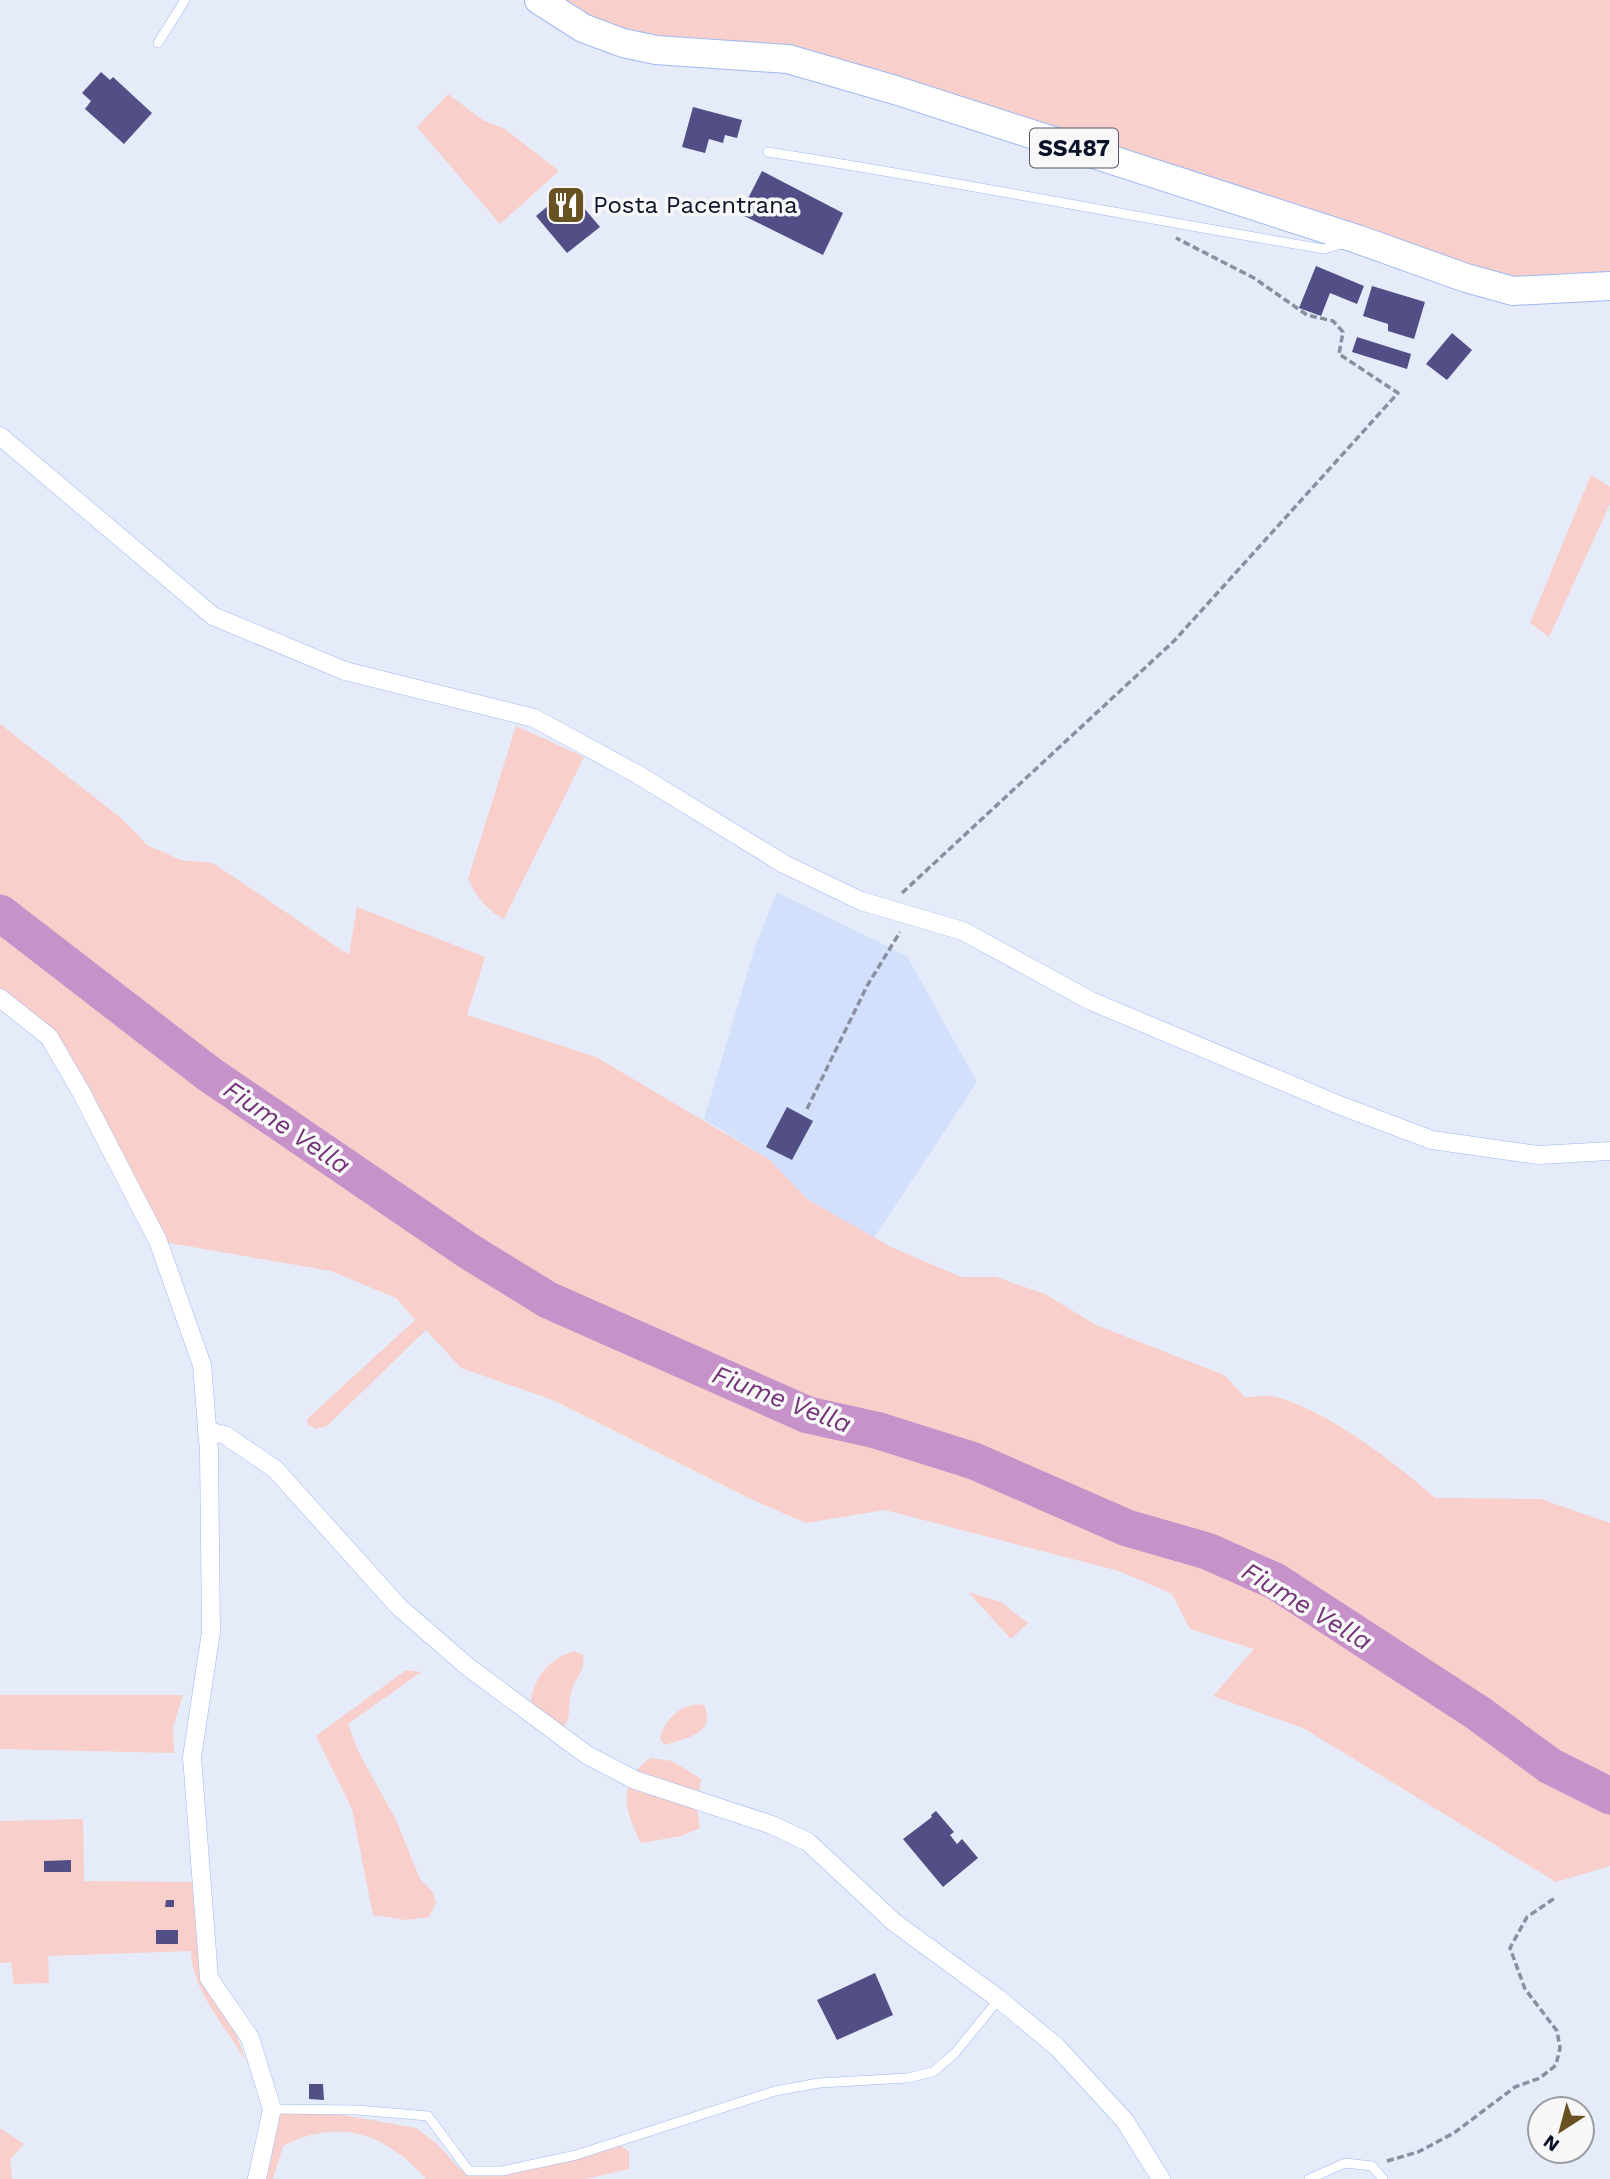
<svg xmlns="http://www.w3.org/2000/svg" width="1610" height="2179" font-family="'Work Sans',sans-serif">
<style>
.built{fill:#d3e0fb}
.green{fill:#f9cfcb}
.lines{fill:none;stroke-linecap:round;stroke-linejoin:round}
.river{stroke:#c692c9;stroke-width:37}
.building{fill:#524f86}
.lane-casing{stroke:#9db9f3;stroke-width:10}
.street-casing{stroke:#9db9f3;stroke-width:19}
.primary-casing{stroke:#9db9f3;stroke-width:30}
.path{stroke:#8890a0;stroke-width:3.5;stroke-dasharray:7 3.5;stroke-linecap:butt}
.lane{stroke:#fff;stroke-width:9}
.street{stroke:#fff;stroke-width:18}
.primary{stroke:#fff;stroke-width:28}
.labels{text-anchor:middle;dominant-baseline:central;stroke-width:7;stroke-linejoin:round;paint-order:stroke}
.shield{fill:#f8f8f8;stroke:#515766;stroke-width:2}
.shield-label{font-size:23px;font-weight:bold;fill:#091227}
.poi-label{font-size:24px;fill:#091227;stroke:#f8f8f8;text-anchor:start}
.water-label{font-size:26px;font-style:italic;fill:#723477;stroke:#f8f8f8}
</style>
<rect width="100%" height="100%" fill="#e5ebf8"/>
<polygon class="built" points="777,892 907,956 977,1082 874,1238 807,1199 770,1160 704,1119 755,947"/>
<g class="green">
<polygon points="540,0 1610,0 1610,285 1544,290 895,90 656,50"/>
<polygon points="448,94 483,120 505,129 559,171 500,224 417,127"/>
<polygon points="1591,475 1610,487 1610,504 1549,637 1530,623"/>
<path d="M 0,724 L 120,817 L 147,845 L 181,860 L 213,863 L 349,955 L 357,907 L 485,957 L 467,1015 L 596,1057 L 770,1160 L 807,1199 L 891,1247 L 961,1277 L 996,1277 L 1045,1294 L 1096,1325 L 1224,1375 L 1245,1397 C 1255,1397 1268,1394 1277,1397 C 1329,1412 1395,1462 1435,1498 L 1541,1499 L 1610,1523 L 1610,1866 L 1556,1882 L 1303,1728 L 1213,1696 L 1254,1649 L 1190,1629 L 1172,1594 L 1119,1571 L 885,1510 L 806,1523 L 753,1500 L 553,1400 L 461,1368 L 426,1330 L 327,1426 L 316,1429 L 308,1425 L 307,1419 L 415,1320 L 396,1298 L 331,1271 L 158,1241 L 49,1037 L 0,998 Z"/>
<path d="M 516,726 L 584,757 L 504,919 C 485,909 478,898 468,879 Z"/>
<polygon points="968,1592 1001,1602 1028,1623 1011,1639"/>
<path d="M 574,1651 L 583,1655 C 586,1673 574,1677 571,1693 C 567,1708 573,1717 561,1731 L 530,1708 C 532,1680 547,1659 574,1651 Z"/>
<polygon points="406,1670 421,1672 348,1724 358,1751 396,1820 420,1879 433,1893 436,1903 429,1917 406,1920 373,1915 352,1809 316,1736"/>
<polygon points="0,1695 183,1695 173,1727 174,1753 0,1749"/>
<path d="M 697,1704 L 704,1705 C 717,1734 686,1738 665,1745 L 660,1739 C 664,1720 678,1707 697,1704 Z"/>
<path d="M 651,1758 L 672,1761 L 701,1779 L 697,1809 L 700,1828 L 681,1836 L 641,1843 C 624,1810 616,1781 651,1758 Z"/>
<path d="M 83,1819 L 84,1881 L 192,1882 L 202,1970 L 231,2019 L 246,2062 C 226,2025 193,1994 191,1951 L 48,1956 L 49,1983 L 14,1984 L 11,1962 L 0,1963 L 0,1821 Z"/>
<path d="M 275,2114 L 337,2114 L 416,2128 L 437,2144 L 460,2169 L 480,2177 L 570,2160 L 621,2146 L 629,2152 L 629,2169 L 585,2179 L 426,2179 C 386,2133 338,2117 283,2146 L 273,2179 L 259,2179 Z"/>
<polygon points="0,2128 24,2144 10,2160 12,2179 0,2179"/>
</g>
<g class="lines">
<polyline class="river" points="0,913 209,1074 470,1252 548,1300 808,1415 876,1430 974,1461 1127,1528 1207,1551 1275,1581 1478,1713 1550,1766 1610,1796"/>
</g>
<g class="building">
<polygon points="101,72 110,80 113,77 152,113 124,144 85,109 91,101 82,93"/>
<polygon points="693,107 742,120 737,138 725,135 723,143 709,139 705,153 682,147"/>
<polygon points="762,171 843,213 823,255 740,214"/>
<polygon points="568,189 600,227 567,253 536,216"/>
<polygon points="1316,266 1364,286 1357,304 1330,293 1321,316 1299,308"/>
<polygon points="1372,286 1425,302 1414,339 1388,331 1388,324 1363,316"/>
<polygon points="1452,333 1472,350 1447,380 1426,364"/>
<polygon points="1357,337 1411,354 1407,369 1352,352"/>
<polygon points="787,1107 813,1121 792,1160 766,1147"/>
<polygon points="936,1811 954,1832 950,1835 957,1844 962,1839 978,1858 943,1887 903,1839 932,1817 931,1815"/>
<polygon points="71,1860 71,1872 44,1872 44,1861"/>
<polygon points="166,1900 174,1900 174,1907 165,1907"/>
<rect x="156" y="1930" width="22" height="14"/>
<polygon points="875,1973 893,2015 837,2040 817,2000"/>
<polygon points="309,2084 323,2084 324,2100 309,2099"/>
</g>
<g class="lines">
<g class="lane-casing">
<g id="lane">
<polyline points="158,43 185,0"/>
<path d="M 768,152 C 954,181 1139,218 1324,249 L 1345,243"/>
<polyline points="272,2109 357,2110 428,2116 469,2171 502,2171 576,2155 775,2091 819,2083 907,2078 933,2072 955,2053 999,1999"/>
<polyline points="1309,2179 1345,2163 1372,2166 1383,2179"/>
</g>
</g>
<g class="street-casing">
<g id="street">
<polyline points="0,436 213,616 345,671 534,718 637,774 784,864 861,901 963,931 1091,1001 1339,1105 1432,1140 1538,1155 1610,1151"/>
<polyline points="0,998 49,1037 81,1092 158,1241 202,1365 209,1451 211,1632 192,1757 209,1978 250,2038 272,2109 257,2179"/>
<polyline points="207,1431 225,1435 275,1469 399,1607 468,1667 587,1755 635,1780 772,1825 808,1842 895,1923 999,1999 1057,2047 1125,2121 1161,2179"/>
</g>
</g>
<g class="primary-casing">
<polyline id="primary" points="539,0 583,28 623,43 656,50 788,59 895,90 1357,239 1466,278 1513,291 1610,286"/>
</g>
<g class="path">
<polyline points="902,893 1174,641 1398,393 1339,354 1343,332 1333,321 1307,315 1254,278 1176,238"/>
<polyline points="807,1109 867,986 900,932"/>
<polyline points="1387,2161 1418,2152 1454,2133 1515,2087 1540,2078 1556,2065 1560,2048 1557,2031 1525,1989 1510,1948 1527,1917 1555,1898"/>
</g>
<use href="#lane" class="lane"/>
<use href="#street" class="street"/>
<use href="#primary" class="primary"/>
</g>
<defs>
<g id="restaurant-square" transform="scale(2.0125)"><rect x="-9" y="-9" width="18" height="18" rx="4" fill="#685222" stroke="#f8f8f8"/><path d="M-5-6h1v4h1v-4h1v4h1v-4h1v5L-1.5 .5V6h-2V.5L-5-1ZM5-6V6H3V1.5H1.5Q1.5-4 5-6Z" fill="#fff"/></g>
</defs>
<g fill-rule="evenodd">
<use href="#restaurant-square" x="566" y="205"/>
</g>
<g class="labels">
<rect class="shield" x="1030" y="128.5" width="88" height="39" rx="5"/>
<g class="shield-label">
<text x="1074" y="148">SS487</text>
</g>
<g class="poi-label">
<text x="593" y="205">Posta Pacentrana</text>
</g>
<g class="water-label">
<text transform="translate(287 1127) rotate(34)">Fiume Vella</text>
<text transform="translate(782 1399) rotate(21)">Fiume Vella</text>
<text transform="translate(1307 1606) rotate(31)">Fiume Vella</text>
</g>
</g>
<g transform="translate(1561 2130) rotate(216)"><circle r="33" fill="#f8f8f8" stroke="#989ca4" stroke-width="2"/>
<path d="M0-5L12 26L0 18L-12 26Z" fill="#685222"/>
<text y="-10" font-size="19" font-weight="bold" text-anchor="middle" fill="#091227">N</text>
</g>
</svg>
